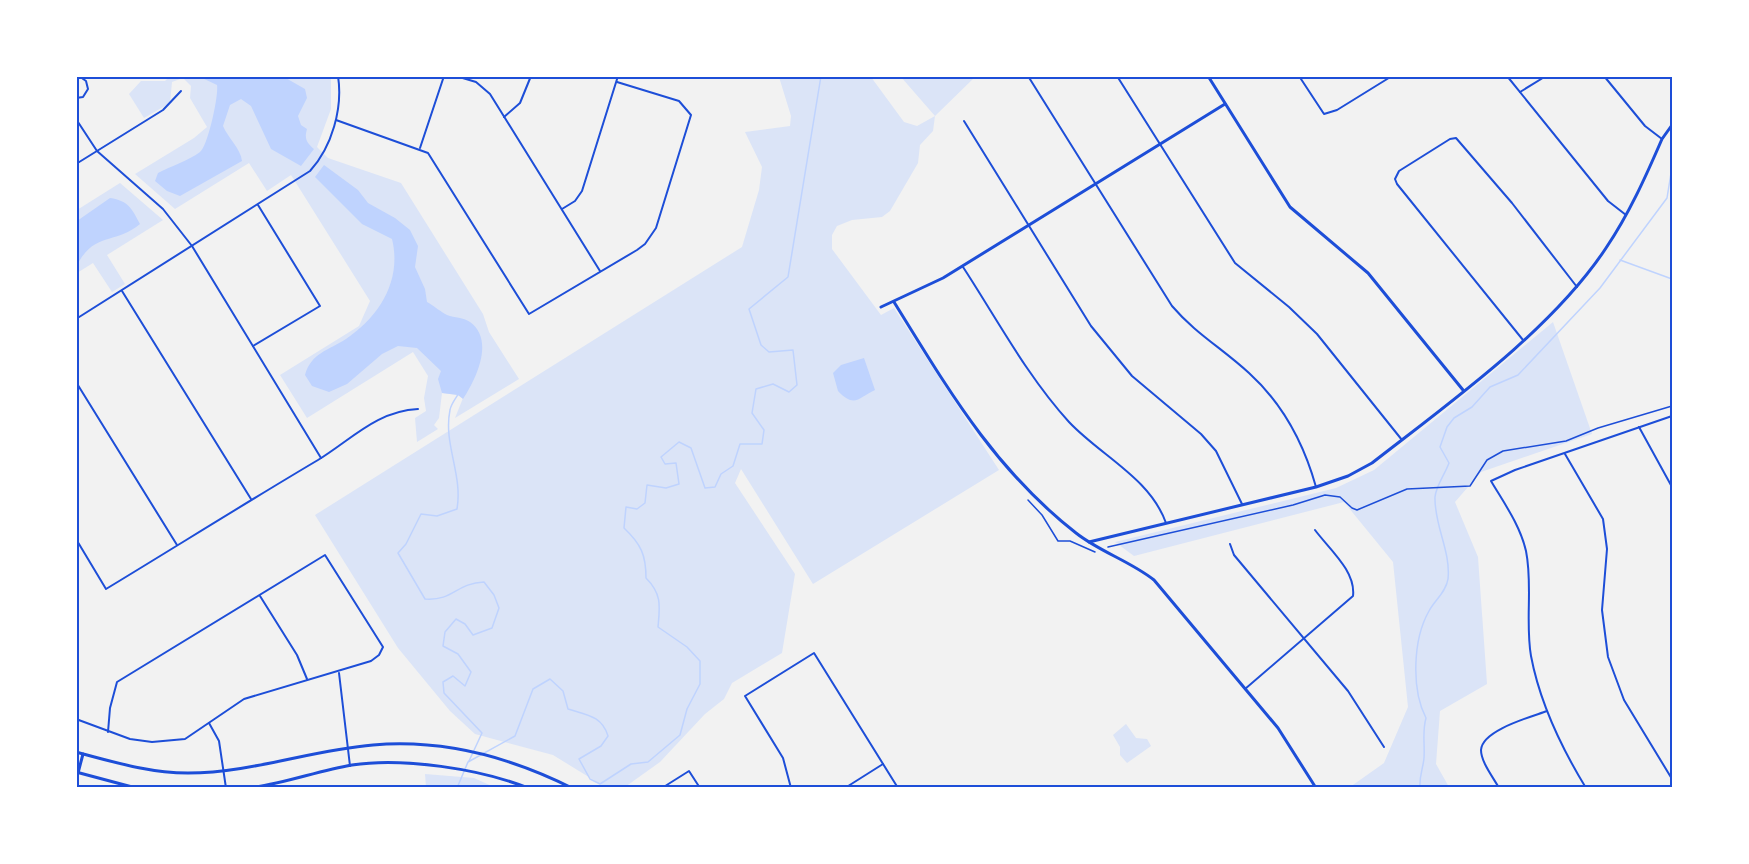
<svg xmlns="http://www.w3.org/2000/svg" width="1749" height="864" font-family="Signika,sans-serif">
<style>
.green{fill:#dbe4f7}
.water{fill:#bfd3fe}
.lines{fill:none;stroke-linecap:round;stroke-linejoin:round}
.stream{stroke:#bfd3fe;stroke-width:1.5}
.path{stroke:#1d4ed8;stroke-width:1.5}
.minor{stroke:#1d4ed8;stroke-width:2}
.tertiary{stroke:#1d4ed8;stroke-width:3}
.neatline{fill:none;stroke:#1d4ed8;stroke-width:2}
</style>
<rect width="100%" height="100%" fill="#f2f2f2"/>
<g class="green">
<polygon points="169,77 331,77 331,109 317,147 328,158 401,183 483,314 489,332 519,379 455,418 463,398 458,395 442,393 439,418 434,425 438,429 417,442 415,418 426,411 424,398 428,376 413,352 307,418 280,375 359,326 370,301 291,175 267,191 249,163 175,209 135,174 194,138 207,127 190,98 191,86 183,78 172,82 170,103 144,118 129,94 141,81 165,81"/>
<polygon points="779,77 871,77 904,122 917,126 935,116 901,77 975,77 935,116 933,131 920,145 918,163 890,211 882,217 852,220 837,226 832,235 832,249 881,315 894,308 999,470 813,584 741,469 735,483 795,574 782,653 732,683 724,699 705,714 660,762 625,787 605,787 553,755 475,734 450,711 398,648 315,515 742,247 759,190 762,167 745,132 790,126 791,116"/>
<polygon points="120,183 163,220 107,255 125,284 112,292 93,263 77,273 77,210"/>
<polygon points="1553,322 1592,434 1481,472 1455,502 1478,557 1487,684 1440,711 1436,764 1449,787 1350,787 1384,763 1408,707 1393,562 1344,502 1134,556 1115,542 1336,488 1374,470"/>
<polygon points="1126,724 1136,738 1147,739 1151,746 1127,763 1120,755 1120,747 1113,735"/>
<polygon points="425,774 474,778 494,787 426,787"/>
</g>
<g class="water">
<path d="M 200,77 L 284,77 L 305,89 L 307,98 L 298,116 L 301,125 L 307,129 C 304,139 307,143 314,149 L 301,166 L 271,149 L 251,106 L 241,99 L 230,105 L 223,126 C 228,138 241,149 242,161 L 180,196 L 167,191 L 155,181 L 158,173 C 171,166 188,161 200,152 C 208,146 219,94 217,85 Z"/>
<path d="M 324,165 L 358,190 L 368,203 L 395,218 L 410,230 L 418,246 L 415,267 L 425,289 L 427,302 C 434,306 441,312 447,315 C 455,318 463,317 470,322 C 495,340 476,379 463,399 L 458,395 L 442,393 L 438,379 L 441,371 L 417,348 L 398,346 L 382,354 L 347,384 L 329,392 L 312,386 L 305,375 C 311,353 329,350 346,339 C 380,316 402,280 392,239 L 362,224 L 315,177 Z"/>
<path d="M 110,198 C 129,201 132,209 140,224 C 115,245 95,231 77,265 L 77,221 Z"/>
<path d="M 864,358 L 875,390 C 859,397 855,409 838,391 L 833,373 L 841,365 Z"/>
</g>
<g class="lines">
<g class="stream">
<polyline points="1620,260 1672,279"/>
<path d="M 459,393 C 456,398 451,404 450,410 C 443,444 463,474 457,509 L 437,516 L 421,514 L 406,544 L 398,553 L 425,599 C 454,601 456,583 484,582 L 494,595 L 499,608 L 492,628 L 473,635 L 465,624 L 456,619 L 445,632 L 443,646 L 458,654 L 471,672 L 465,686 L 453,676 L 443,682 L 444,693 L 482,733 L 469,761"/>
<path d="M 457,788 L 468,762 L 515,736 L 533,689 L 550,679 L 563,691 L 568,709 C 587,715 602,716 608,736 L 601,746 L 579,759 L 590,779 L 600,784 L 631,764 L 648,762 L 680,735 L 687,709 L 700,684 L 700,661 L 687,647 L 658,627 C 660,606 662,594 646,578 C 646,555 641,544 624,528 L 626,507 L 637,509 L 645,503 L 647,485 L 666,488 L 679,484 L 676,463 L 665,464 L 661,457 L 679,442 L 691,448 L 705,488 L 715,487 L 721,474 L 733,466 L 740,444 L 762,444 L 764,430 L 752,413 L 756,389 L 773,384 L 789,392 L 797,385 L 793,350 L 769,352 L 761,345 L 749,309 L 788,277 L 821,76"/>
<path d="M 1420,788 C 1419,776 1423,769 1424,758 C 1425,743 1422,732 1426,718 C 1411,689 1413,639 1429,611 C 1435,600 1446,592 1448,579 C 1451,551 1434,525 1435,497 C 1436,486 1445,474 1449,463 L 1440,447 L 1447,427 L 1454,418 L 1472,407 L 1490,387 L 1518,375 L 1600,288 L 1667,198 L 1672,167"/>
</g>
<g class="path">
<polyline points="1028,500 1042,515 1058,541 1070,541 1095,552"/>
<polyline points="1108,547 1293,505 1325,495 1340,497 1352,508 1357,510 1407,489 1470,486 1487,460 1503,451 1566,441 1598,428 1672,406"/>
</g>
<g class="minor">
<polyline points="456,76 476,82 490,94 600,271"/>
<path d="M 1028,76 L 1172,306 C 1195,333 1223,349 1249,373 C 1282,403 1304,444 1316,487"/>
<polyline points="1117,76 1235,263 1289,307 1317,334 1402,440"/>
<polyline points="1299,76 1324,114 1337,110 1392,76"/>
<polyline points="1507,76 1608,201 1626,215"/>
<polyline points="1604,76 1645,126 1662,139"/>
<polyline points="1520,92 1546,76"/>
<polyline points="76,98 83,97 88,89 86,81 79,76"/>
<polyline points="504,117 520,103 531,76"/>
<polyline points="76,119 97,151 163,209 192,246 321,458"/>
<polyline points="336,120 428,153 529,314 637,250 645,244 656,228 691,115 679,101 617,82"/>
<polyline points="964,121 1091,326 1132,376 1201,434 1216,451 1242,504"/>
<polyline points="420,148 444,76"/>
<polyline points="76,164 163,110 181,91"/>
<polyline points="562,209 575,201 582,191 618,76"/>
<path d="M 963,267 C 997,319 1027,376 1069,422 C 1101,456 1150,478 1166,523"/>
<polyline points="122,291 251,499"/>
<path d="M 76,319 L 310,171 C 332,147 343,108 338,76"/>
<polyline points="1523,340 1397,184 1395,179 1399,171 1450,139 1456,138 1512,203 1577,287"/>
<polyline points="253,346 320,306 258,205"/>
<polyline points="76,382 177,545"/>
<polyline points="1639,427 1672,487"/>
<polyline points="1565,454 1603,519 1607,549 1602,610 1608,657 1624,700 1672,779"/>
<path d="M 76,539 L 106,589 C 177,546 247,502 318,460 C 352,439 377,411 418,409"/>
<polyline points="1230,544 1234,555 1348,691 1384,747"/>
<polyline points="260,596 297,655 307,679"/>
<polyline points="339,673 350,766"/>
<path d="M 1245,689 L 1353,596 C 1356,571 1329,549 1315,530"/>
<polyline points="76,719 130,739 152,742 185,739 244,699 371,661 379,655 383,647 325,555 117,682 110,708 108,732"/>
<polyline points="209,723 219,741 226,788"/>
<polyline points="662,788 689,771 700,788"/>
<polyline points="791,788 783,758 745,696 814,653 898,788"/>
<polyline points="845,788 883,764"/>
<path d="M 1499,788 C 1493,777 1481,762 1481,750 C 1482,730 1531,717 1547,711"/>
<path d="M 1586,788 C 1561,747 1540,704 1531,656 C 1525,622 1533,585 1526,551 C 1520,525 1504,503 1491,481 L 1515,470 L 1672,416"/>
</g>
<g class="tertiary">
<polyline points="1208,76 1290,207 1368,273 1463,390"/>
<path d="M 894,302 C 948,389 994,469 1076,533 C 1100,552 1130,561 1154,580 L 1278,728 L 1316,788"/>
<polyline points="881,307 943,278 1225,104"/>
<path d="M 1089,542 L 1316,487 L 1348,476 L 1372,463 C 1449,403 1552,330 1606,248 C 1629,214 1646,176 1662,139 L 1672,125"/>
<path d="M 76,752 C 114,762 149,773 188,773 C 251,773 311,750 373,745 C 443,739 510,757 572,788"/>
<polyline points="76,772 136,788"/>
<polyline points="78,773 83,754"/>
<path d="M 249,788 C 283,784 317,771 352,765 C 402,757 481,769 528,788"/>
</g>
</g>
<rect width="1749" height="864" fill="none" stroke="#ffffff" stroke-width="156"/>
<rect x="78" y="78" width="1593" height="708" class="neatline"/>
</svg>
